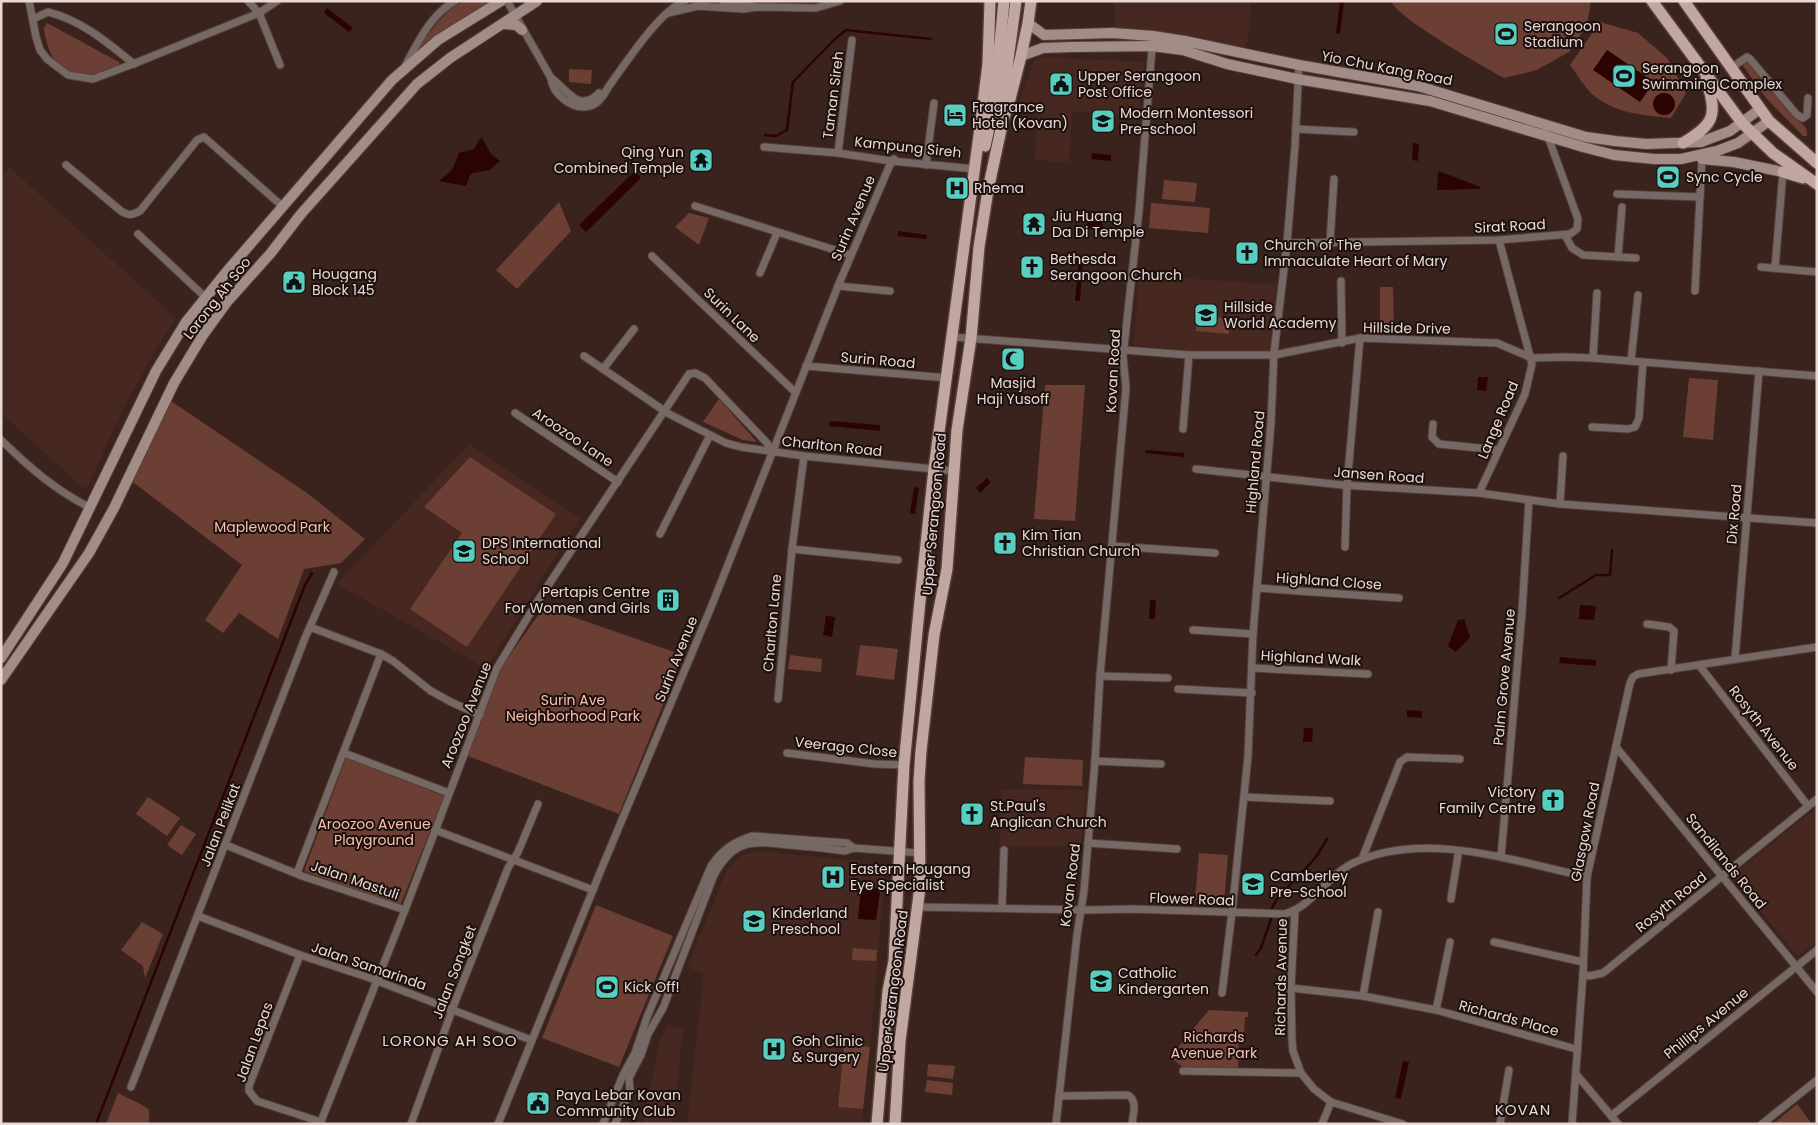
<svg xmlns="http://www.w3.org/2000/svg" width="1818" height="1125" font-family="Poppins,sans-serif">
<style>
.built{fill:#472820}
.green{fill:#6b3f34}
.water{fill:#2b0300}
.lines{fill:none;stroke-linecap:round;stroke-linejoin:round}
.stream{stroke:#2b0300;stroke-width:2.5}
.street-casing{stroke:#57403a;stroke-width:9}
.secondary-casing{stroke:#57403a;stroke-width:12}
.primary-casing{stroke:#57403a;stroke-width:14}
.street{stroke:#766965;stroke-width:7}
.secondary{stroke:#a18c87;stroke-width:10}
.primary{stroke:#c2a7a0;stroke-width:11}
.labels{text-anchor:middle;dominant-baseline:central;stroke-width:4;stroke-linejoin:round;paint-order:stroke}
.poi-label{font-size:14px;fill:#e9d8d3;stroke:#1b100d;text-anchor:start}
.street-label{font-size:14px;fill:#e9d8d3;stroke:#1b100d}
.park-label{font-size:14px;fill:#f9bfb0;stroke:#1b100d}
.neighbourhood-label{font-size:15px;letter-spacing:1px;fill:#e9d8d3;stroke:#1b100d}
</style>
<rect width="100%" height="100%" fill="#3b231d"/>
<g class="built">
<polygon points="1115,1 1251,2 1248,41 1244,50 1114,30"/>
<polygon points="1036,57 1145,62 1137,117 1072,111 1069,162 1035,160 1037,111 1016,111"/>
<polygon points="10,168 176,318 162,339 124,407 86,490 1,413 1,175"/>
<polygon points="1139,275 1278,285 1272,354 1194,351 1134,345"/>
<polygon points="469,444 580,518 486,668 337,584"/>
<polygon points="1001,789 1086,790 1081,846 999,846"/>
<polygon points="1817,807 1817,941 1798,957 1732,876"/>
<polygon points="758,851 860,861 860,869 871,862 880,862 885,869 870,1047 844,1044 838,1106 863,1109 862,1124 687,1124 704,974 687,967 727,870 741,856"/>
<polygon points="668,1026 683,1029 673,1124 643,1124 660,1039"/>
</g>
<g class="green">
<path d="M 463,1 L 492,1 L 438,34 L 421,50 L 419,47 C 432,29 443,12 463,1 Z"/>
<path d="M 1391,1 L 1591,1 L 1587,25 L 1569,52 L 1537,70 L 1504,78 C 1484,67 1397,18 1391,1 Z"/>
<path d="M 1600,22 L 1638,33 L 1667,58 L 1686,93 L 1671,118 C 1643,115 1614,114 1591,93 C 1583,85 1577,74 1570,65 Z"/>
<path d="M 47,23 L 119,62 L 120,66 L 97,74 L 76,77 C 53,62 50,58 44,31 L 44,28 Z"/>
<path d="M 1748,60 L 1797,119 C 1803,124 1808,128 1807,136 L 1803,136 L 1766,98 L 1741,63 Z"/>
<polygon points="569,69 592,70 591,84 569,82"/>
<polygon points="1164,180 1197,183 1195,202 1162,199"/>
<polygon points="559,202 571,231 517,289 496,270"/>
<polygon points="1151,203 1210,208 1208,233 1149,228"/>
<polygon points="689,213 709,218 699,245 675,227"/>
<polygon points="1380,287 1393,287 1394,330 1380,331"/>
<polygon points="1197,316 1230,318 1229,334 1196,331"/>
<polygon points="1689,378 1718,380 1713,440 1683,437"/>
<polygon points="1045,385 1085,385 1075,521 1034,519"/>
<polygon points="168,399 307,493 365,539 341,563 304,569 278,639 239,613 223,633 205,620 242,565 129,479"/>
<polygon points="719,399 757,442 743,440 703,422"/>
<polygon points="470,457 556,514 467,647 410,609 462,533 424,507"/>
<polygon points="544,607 683,655 619,814 468,756 500,669"/>
<polygon points="860,645 898,649 894,680 856,675"/>
<polygon points="790,655 822,659 821,672 788,669"/>
<polygon points="1025,757 1083,760 1082,786 1023,784"/>
<polygon points="346,758 444,796 400,906 304,871"/>
<polygon points="148,797 180,818 167,836 136,814"/>
<polygon points="181,825 196,834 182,855 167,845"/>
<polygon points="1199,853 1228,855 1224,902 1195,900"/>
<polygon points="596,905 673,936 619,1067 542,1038"/>
<polygon points="142,922 163,934 145,978 143,966 121,950"/>
<polygon points="853,948 877,950 876,961 852,960"/>
<polygon points="1209,1010 1248,1012 1248,1017 1245,1017 1244,1035 1239,1035 1238,1070 1184,1068 1170,1057"/>
<polygon points="844,1044 870,1047 863,1109 838,1107"/>
<polygon points="928,1064 955,1066 953,1079 927,1076"/>
<polygon points="927,1080 953,1083 952,1095 925,1092"/>
<path d="M 118,1093 C 129,1099 140,1102 149,1110 L 149,1124 L 106,1124 Z"/>
<polygon points="1797,1104 1812,1124 1773,1124"/>
</g>
<g class="water">
<polygon points="1340,1 1344,1 1340,34 1336,33"/>
<polygon points="327,8 353,28 349,32 324,13"/>
<polygon points="1607,50 1654,82 1640,102 1593,70"/>
<circle cx="1664" cy="104" r="11"/>
<polygon points="482,138 491,154 500,161 490,170 473,173 470,175 466,186 439,181 452,170 459,153 474,149 479,140"/>
<polygon points="1413,143 1419,144 1418,161 1412,160"/>
<polygon points="1092,153 1111,155 1111,161 1091,159"/>
<polygon points="635,171 641,178 586,232 579,225"/>
<polygon points="1438,171 1481,187 1480,189 1437,190"/>
<polygon points="1090,222 1101,222 1103,225 1103,230 1087,228 1086,224"/>
<polygon points="898,231 927,235 927,239 898,236"/>
<polygon points="1079,258 1083,259 1080,301 1075,301"/>
<polygon points="1478,377 1488,377 1486,391 1477,390"/>
<polygon points="830,421 880,425 880,431 829,426"/>
<polygon points="1146,450 1184,453 1184,457 1145,453"/>
<polygon points="987,478 991,482 980,493 976,488"/>
<polygon points="914,487 919,488 915,514 910,513"/>
<polygon points="1150,600 1156,600 1155,619 1149,619"/>
<polygon points="1580,605 1596,606 1594,620 1579,619"/>
<polygon points="826,616 835,617 832,637 823,635"/>
<polygon points="1464,619 1470,637 1456,652 1448,646 1458,620"/>
<polygon points="1560,657 1596,660 1596,666 1559,663"/>
<polygon points="1407,710 1422,711 1422,718 1407,717"/>
<polygon points="1304,728 1313,728 1312,742 1303,742"/>
<polygon points="861,887 876,888 880,893 876,920 858,919"/>
<polygon points="1403,1061 1409,1062 1401,1099 1395,1098"/>
</g>
<g class="lines">
<g class="stream">
<polyline points="765,135 776,136 787,130 793,82 834,40 846,30 931,39"/>
<polyline points="1559,598 1596,575 1610,575 1612,550"/>
<polyline points="1272,908 1277,899 1316,857 1327,839"/>
<polyline points="1256,955 1261,948 1271,919"/>
<polyline points="96,1124 305,585 312,573"/>
</g>
<g class="street-casing">
<g id="street">
<polyline points="29,1 36,37 40,50 47,59 68,75 93,79 138,62 259,13 277,1"/>
<polyline points="248,1 259,13 280,65"/>
<path d="M 507,1 L 551,78 C 552,94 573,111 590,106 C 599,104 605,93 609,86 C 626,63 660,10 685,1"/>
<polyline points="723,1 745,3 754,7"/>
<polyline points="668,13 698,6 744,9 756,7 816,8 840,1"/>
<path d="M 33,19 L 48,12 C 81,20 108,43 134,64"/>
<path d="M 404,68 C 417,44 430,15 455,1"/>
<polyline points="1731,68 1747,57 1750,59 1797,115 1803,118 1807,115 1808,98"/>
<path d="M 551,78 C 567,89 578,114 599,93"/>
<polyline points="1296,129 1354,132"/>
<polyline points="764,147 838,153 891,161 975,169"/>
<polyline points="838,153 852,40"/>
<path d="M 66,165 L 121,211 C 129,216 132,215 140,211 L 197,140 L 204,137 L 282,206"/>
<polyline points="926,165 934,103"/>
<polyline points="1617,194 1700,197"/>
<polyline points="695,206 851,255"/>
<polyline points="138,234 205,297"/>
<polyline points="1565,235 1572,248 1583,255 1636,258"/>
<polyline points="1330,242 1334,179"/>
<polyline points="1287,243 1499,240 1570,234 1577,229 1578,219 1543,123"/>
<polyline points="652,256 795,392"/>
<polyline points="1618,257 1622,207"/>
<polyline points="1761,267 1817,272"/>
<polyline points="1775,268 1783,172"/>
<polyline points="760,273 777,233"/>
<polyline points="1341,281 1342,343"/>
<polyline points="838,286 890,291"/>
<polyline points="1695,291 1702,159"/>
<polyline points="953,337 1189,355 1274,355 1360,338 1497,343 1532,358 1565,357 1593,358 1817,376"/>
<polyline points="584,356 669,414 726,443 741,447 804,456 954,471"/>
<polyline points="1593,358 1597,293"/>
<polyline points="1631,361 1638,295"/>
<polyline points="806,366 948,378"/>
<polyline points="603,369 634,329"/>
<polyline points="515,413 618,482"/>
<polyline points="1433,424 1432,437 1439,444 1499,450"/>
<polyline points="1592,427 1628,429 1635,427 1639,418 1643,362"/>
<polyline points="1183,429 1189,355"/>
<path d="M 1,440 C 29,467 56,491 91,508"/>
<polyline points="1196,469 1342,485 1479,493 1560,504 1817,523"/>
<polyline points="1479,493 1525,394 1532,364 1499,240"/>
<polyline points="1560,504 1563,456"/>
<polyline points="660,534 710,435"/>
<polyline points="1113,546 1215,553"/>
<polyline points="1345,547 1347,485 1360,338"/>
<polyline points="792,549 898,560"/>
<polyline points="1257,588 1399,598"/>
<polyline points="1647,624 1669,627 1674,631 1671,670"/>
<polyline points="310,627 381,654 393,661 431,691 451,702 480,715"/>
<polyline points="1193,630 1253,634"/>
<polyline points="1735,659 1759,371"/>
<polyline points="1699,665 1808,806"/>
<polyline points="1253,668 1368,674"/>
<polyline points="1100,676 1168,678"/>
<polyline points="1178,689 1252,693"/>
<polyline points="778,699 792,549 804,456"/>
<polyline points="1616,747 1817,992"/>
<polyline points="344,753 449,793"/>
<polyline points="787,753 875,764 904,765"/>
<polyline points="1095,761 1161,764"/>
<polyline points="1244,797 1330,801"/>
<polyline points="435,830 593,890"/>
<polyline points="1088,843 1177,849"/>
<polyline points="226,845 302,876 405,910"/>
<polyline points="1501,857 1522,612 1529,500"/>
<polyline points="1362,859 1400,762 1407,757 1460,759"/>
<polyline points="297,873 381,654"/>
<polyline points="1451,899 1458,855"/>
<path d="M 918,907 L 1088,910 L 1132,909 L 1284,914 C 1312,907 1326,877 1351,864 C 1424,829 1512,861 1587,877"/>
<polyline points="1002,908 1004,850"/>
<polyline points="1295,910 1291,988 1292,1040 1293,1051 1301,1073 1314,1089 1331,1102 1403,1124"/>
<polyline points="198,916 300,955 367,977 531,1040"/>
<polyline points="1494,942 1583,962"/>
<polyline points="300,955 249,1086 249,1091 257,1101 321,1122"/>
<polyline points="1583,974 1589,976 1603,973 1817,799"/>
<polyline points="1291,988 1363,996 1436,1010 1576,1049"/>
<polyline points="1222,993 1232,912 1248,756 1253,634 1271,423 1274,353 1287,243 1295,146 1299,65"/>
<polyline points="1363,996 1378,912"/>
<polyline points="1436,1010 1450,942"/>
<polyline points="1183,1071 1301,1073"/>
<polyline points="1576,1074 1618,1124"/>
<polyline points="131,1087 305,638 334,572"/>
<path d="M 1059,1096 L 1128,1095 C 1138,1101 1133,1114 1132,1124"/>
<polyline points="1611,1116 1817,950"/>
<polyline points="320,1124 405,910 497,668 537,602 689,374 695,373 705,378 767,443 772,452"/>
<polyline points="411,1124 455,1002 508,868 518,852 538,804"/>
<polyline points="498,1124 601,870 712,605 838,286 889,167 894,159"/>
<path d="M 603,1124 L 623,1075 L 635,1053 L 647,1017 L 711,866 C 722,850 733,842 752,836 L 847,843 L 854,848"/>
<path d="M 615,1124 L 630,1090 L 629,1078 L 641,1055 L 648,1034 L 663,1008 L 714,875 C 734,838 753,841 790,845 C 808,847 827,848 845,851 L 854,848 L 920,853"/>
<polyline points="1056,1124 1077,935 1084,891 1095,761 1100,676 1126,388 1123,356 1139,211 1153,36"/>
<polyline points="1322,1124 1331,1102"/>
<polyline points="1500,1124 1509,1070"/>
<polyline points="1572,1124 1583,974 1587,877 1630,683 1633,677 1638,674 1817,647"/>
<polyline points="1762,1124 1817,1080"/>
</g>
</g>
<g class="secondary-casing">
<g id="secondary">
<polyline points="1028,23 1044,35 1112,33 1153,36 1185,41 1299,65 1418,86 1586,137 1615,141 1646,144 1701,142 1730,131 1760,109"/>
<polyline points="503,24 516,25 522,30"/>
<polyline points="1021,56 1043,48 1072,47 1152,46 1183,50 1227,64 1297,79 1430,101 1583,147 1614,155 1654,159 1681,159 1717,151 1738,143 1769,121"/>
<polyline points="1702,159 1734,162 1783,172"/>
<polyline points="1,658 63,563 156,371 186,322 228,270 392,80 438,40 501,1"/>
<polyline points="1,680 89,553 114,508 174,383 203,335 227,302 270,254 301,214 417,84 450,58 537,1"/>
</g>
</g>
<g class="primary-casing">
<g id="primary">
<polyline points="1652,1 1742,123 1773,153 1817,184"/>
<polyline points="1684,1 1769,121 1817,163"/>
<polyline points="1002,104 1016,1"/>
<path d="M 1683,143 C 1716,123 1717,115 1706,79"/>
<polyline points="985,146 994,105 1004,1"/>
<polyline points="1783,172 1803,178"/>
<polyline points="877,1124 888,991 894,961 904,765 920,601 934,469 980,128 988,64 990,1"/>
<polyline points="895,1124 900,1041 920,887 919,781 921,751 934,635 947,569 957,430 971,338 979,247 988,190 1003,120 1010,99 1021,56 1028,23 1031,1"/>
</g>
</g>
<use href="#street" class="street"/>
<use href="#secondary" class="secondary"/>
<use href="#primary" class="primary"/>
</g>
<defs>
<g id="stadium-square" transform="scale(1.25)"><rect x="-9" y="-9" width="18" height="18" rx="4" fill="#58cec1" stroke="#1b100d"/><path d="M0-5a6.5 5 0 1 0 0 10a6.5 5 0 1 0 0-10ZM-3.5-1.8h7v3.6h-7Z" fill="#111"/></g>
<g id="civic-square" transform="scale(1.25)"><rect x="-9" y="-9" width="18" height="18" rx="4" fill="#58cec1" stroke="#1b100d"/><path d="M-.6-6.5H3V-4.5H.6V-3L4-1V1h2V6H-6V1h2V-1L-.6-3ZM-1.2 2.5V6h2.4V2.5Z" fill="#111"/></g>
<g id="hotel-square" transform="scale(1.25)"><rect x="-9" y="-9" width="18" height="18" rx="4" fill="#58cec1" stroke="#1b100d"/><path d="M-6-4.5h1.5V1H6V5H4.5V3h-9V5H-6ZM-4 0a1.8 1.8 0 1 1 3.6 0ZM.5 0V-2.5h3Q6-2.5 6 0Z" fill="#111"/></g>
<g id="school-square" transform="scale(1.25)"><rect x="-9" y="-9" width="18" height="18" rx="4" fill="#58cec1" stroke="#1b100d"/><path d="M0-5L7-2L0 1L-7-2ZM-4 1L0 2.5L4 1V4Q0 6-4 4Z" fill="#111"/></g>
<g id="temple-square" transform="scale(1.25)"><rect x="-9" y="-9" width="18" height="18" rx="4" fill="#58cec1" stroke="#1b100d"/><path d="M0-6L5-2H3V0L6.5 2.5H4V6H1.5V3h-3V6H-4V2.5H-6.5L-3 0V-2H-5Z" fill="#111"/></g>
<g id="hospital-square" transform="scale(1.25)"><rect x="-9" y="-9" width="18" height="18" rx="4" fill="#58cec1" stroke="#1b100d"/><path d="M-5-5h3v3.5h4V-5h3V5h-3V1.5h-4V5h-3Z" fill="#111"/></g>
<g id="church-square" transform="scale(1.25)"><rect x="-9" y="-9" width="18" height="18" rx="4" fill="#58cec1" stroke="#1b100d"/><path d="M-1.2-6h2.4v3.5h3.3v2.4h-3.3V6h-2.4V-.1h-3.3v-2.4h3.3Z" fill="#111"/></g>
<g id="mosque-square" transform="scale(1.25)"><rect x="-9" y="-9" width="18" height="18" rx="4" fill="#58cec1" stroke="#1b100d"/><path d="M3.5-4.9A6 6 0 1 0 3.5 4.9A5 5 0 1 1 3.5-4.9Z" fill="#111"/></g>
<g id="building-square" transform="scale(1.25)"><rect x="-9" y="-9" width="18" height="18" rx="4" fill="#58cec1" stroke="#1b100d"/><path d="M-4-6H4V6H1V3H-1V6H-4ZM-2.5-4.3h1.7v1.8h-1.7ZM.8-4.3h1.7v1.8H.8ZM-2.5-1h1.7V.8h-1.7ZM.8-1h1.7V.8H.8Z" fill="#111"/></g>
</defs>
<g fill-rule="evenodd">
<use href="#stadium-square" x="1506" y="34"/>
<use href="#stadium-square" x="1624" y="76"/>
<use href="#civic-square" x="1061" y="84"/>
<use href="#hotel-square" x="955" y="115"/>
<use href="#school-square" x="1103" y="121"/>
<use href="#temple-square" x="701" y="160"/>
<use href="#stadium-square" x="1668" y="177"/>
<use href="#hospital-square" x="957" y="188"/>
<use href="#temple-square" x="1034" y="224"/>
<use href="#church-square" x="1247" y="253"/>
<use href="#church-square" x="1032" y="267"/>
<use href="#civic-square" x="294" y="282"/>
<use href="#school-square" x="1206" y="315"/>
<use href="#mosque-square" x="1013" y="359"/>
<use href="#church-square" x="1005" y="543"/>
<use href="#school-square" x="464" y="551"/>
<use href="#building-square" x="668" y="600"/>
<use href="#church-square" x="1553" y="800"/>
<use href="#church-square" x="972" y="814"/>
<use href="#hospital-square" x="833" y="877"/>
<use href="#school-square" x="1253" y="884"/>
<use href="#school-square" x="754" y="921"/>
<use href="#school-square" x="1101" y="981"/>
<use href="#stadium-square" x="607" y="987"/>
<use href="#hospital-square" x="774" y="1049"/>
<use href="#civic-square" x="538" y="1103"/>
</g>
<g class="labels">
<g class="poi-label">
<text x="1524" y="26">Serangoon<tspan x="1524" dy="16">Stadium</tspan></text>
<text x="1642" y="68">Serangoon<tspan x="1642" dy="16">Swimming Complex</tspan></text>
<text x="1078" y="76">Upper Serangoon<tspan x="1078" dy="16">Post Office</tspan></text>
<text x="972" y="107">Fragrance<tspan x="972" dy="16">Hotel (Kovan)</tspan></text>
<text x="1120" y="113">Modern Montessori<tspan x="1120" dy="16">Pre-school</tspan></text>
<text x="684" y="152" text-anchor="end">Qing Yun<tspan x="684" dy="16">Combined Temple</tspan></text>
<text x="1686" y="177">Sync Cycle</text>
<text x="974" y="188">Rhema</text>
<text x="1052" y="216">Jiu Huang<tspan x="1052" dy="16">Da Di Temple</tspan></text>
<text x="1264" y="245">Church of The<tspan x="1264" dy="16">Immaculate Heart of Mary</tspan></text>
<text x="1050" y="259">Bethesda<tspan x="1050" dy="16">Serangoon Church</tspan></text>
<text x="312" y="274">Hougang<tspan x="312" dy="16">Block 145</tspan></text>
<text x="1224" y="307">Hillside<tspan x="1224" dy="16">World Academy</tspan></text>
<text x="1013" y="383" text-anchor="middle">Masjid<tspan x="1013" dy="16">Haji Yusoff</tspan></text>
<text x="1022" y="535">Kim Tian<tspan x="1022" dy="16">Christian Church</tspan></text>
<text x="482" y="543">DPS International<tspan x="482" dy="16">School</tspan></text>
<text x="650" y="592" text-anchor="end">Pertapis Centre<tspan x="650" dy="16">For Women and Girls</tspan></text>
<text x="1536" y="792" text-anchor="end">Victory<tspan x="1536" dy="16">Family Centre</tspan></text>
<text x="990" y="806">St.Paul's<tspan x="990" dy="16">Anglican Church</tspan></text>
<text x="850" y="869">Eastern Hougang<tspan x="850" dy="16">Eye Specialist</tspan></text>
<text x="1270" y="876">Camberley<tspan x="1270" dy="16">Pre-School</tspan></text>
<text x="772" y="913">Kinderland<tspan x="772" dy="16">Preschool</tspan></text>
<text x="1118" y="973">Catholic<tspan x="1118" dy="16">Kindergarten</tspan></text>
<text x="624" y="987">Kick Off!</text>
<text x="792" y="1041">Goh Clinic<tspan x="792" dy="16">&amp; Surgery</tspan></text>
<text x="556" y="1095">Paya Lebar Kovan<tspan x="556" dy="16">Community Club</tspan></text>
</g>
<g class="street-label">
<text transform="translate(1387 68) rotate(11)">Yio Chu Kang Road</text>
<text transform="translate(833 95) rotate(-83)">Taman Sireh</text>
<text transform="translate(908 147) rotate(6)">Kampung Sireh</text>
<text transform="translate(853 218) rotate(-67)">Surin Avenue</text>
<text transform="translate(1510 226) rotate(-3)">Sirat Road</text>
<text transform="translate(217 298) rotate(-52)">Lorong Ah Soo</text>
<text transform="translate(732 315) rotate(44)">Surin Lane</text>
<text transform="translate(1407 328) rotate(1)">Hillside Drive</text>
<text transform="translate(878 360) rotate(5)">Surin Road</text>
<text transform="translate(1113 371) rotate(-87)">Kovan Road</text>
<text transform="translate(1498 420) rotate(-67)">Lange Road</text>
<text transform="translate(573 437) rotate(34)">Aroozoo Lane</text>
<text transform="translate(832 446) rotate(6)">Charlton Road</text>
<text transform="translate(1255 462) rotate(-85)">Highland Road</text>
<text transform="translate(1379 475) rotate(4)">Jansen Road</text>
<text transform="translate(934 514) rotate(-85)">Upper Serangoon Road</text>
<text transform="translate(1734 514) rotate(-85)">Dix Road</text>
<text transform="translate(1329 581) rotate(4)">Highland Close</text>
<text transform="translate(772 623) rotate(-85)">Charlton Lane</text>
<text transform="translate(1311 658) rotate(3)">Highland Walk</text>
<text transform="translate(676 659) rotate(-68)">Surin Avenue</text>
<text transform="translate(1504 677) rotate(-85)">Palm Grove Avenue</text>
<text transform="translate(466 715) rotate(-68)">Aroozoo Avenue</text>
<text transform="translate(1764 728) rotate(52)">Rosyth Avenue</text>
<text transform="translate(846 747) rotate(6)">Veerago Close</text>
<text transform="translate(220 825) rotate(-69)">Jalan Pelikat</text>
<text transform="translate(1585 832) rotate(-79)">Glasgow Road</text>
<text transform="translate(1726 861) rotate(51)">Sandilands Road</text>
<text transform="translate(355 880) rotate(19)">Jalan Mastuli</text>
<text transform="translate(1070 885) rotate(-83)">Kovan Road</text>
<text transform="translate(1192 899) rotate(2)">Flower Road</text>
<text transform="translate(1671 902) rotate(-39)">Rosyth Road</text>
<text transform="translate(369 966) rotate(19)">Jalan Samarinda</text>
<text transform="translate(454 972) rotate(-69)">Jalan Songket</text>
<text transform="translate(1281 977) rotate(-89)">Richards Avenue</text>
<text transform="translate(893 991) rotate(-83)">Upper Serangoon Road</text>
<text transform="translate(1509 1018) rotate(15)">Richards Place</text>
<text transform="translate(1706 1023) rotate(-39)">Phillips Avenue</text>
<text transform="translate(254 1042) rotate(-70)">Jalan Lepas</text>
</g>
<g class="park-label">
<text x="272" y="527">Maplewood Park</text>
<text x="573" y="700">Surin Ave<tspan x="573" dy="16">Neighborhood Park</tspan></text>
<text x="374" y="824">Aroozoo Avenue<tspan x="374" dy="16">Playground</tspan></text>
<text x="1214" y="1037">Richards<tspan x="1214" dy="16">Avenue Park</tspan></text>
</g>
<g class="neighbourhood-label">
<text x="450" y="1040">LORONG AH SOO</text>
<text x="1523" y="1109">KOVAN</text>
</g>
</g>
<rect width="1818" height="1125" fill="none" stroke="#e9d8d3" stroke-width="5"/>
</svg>
